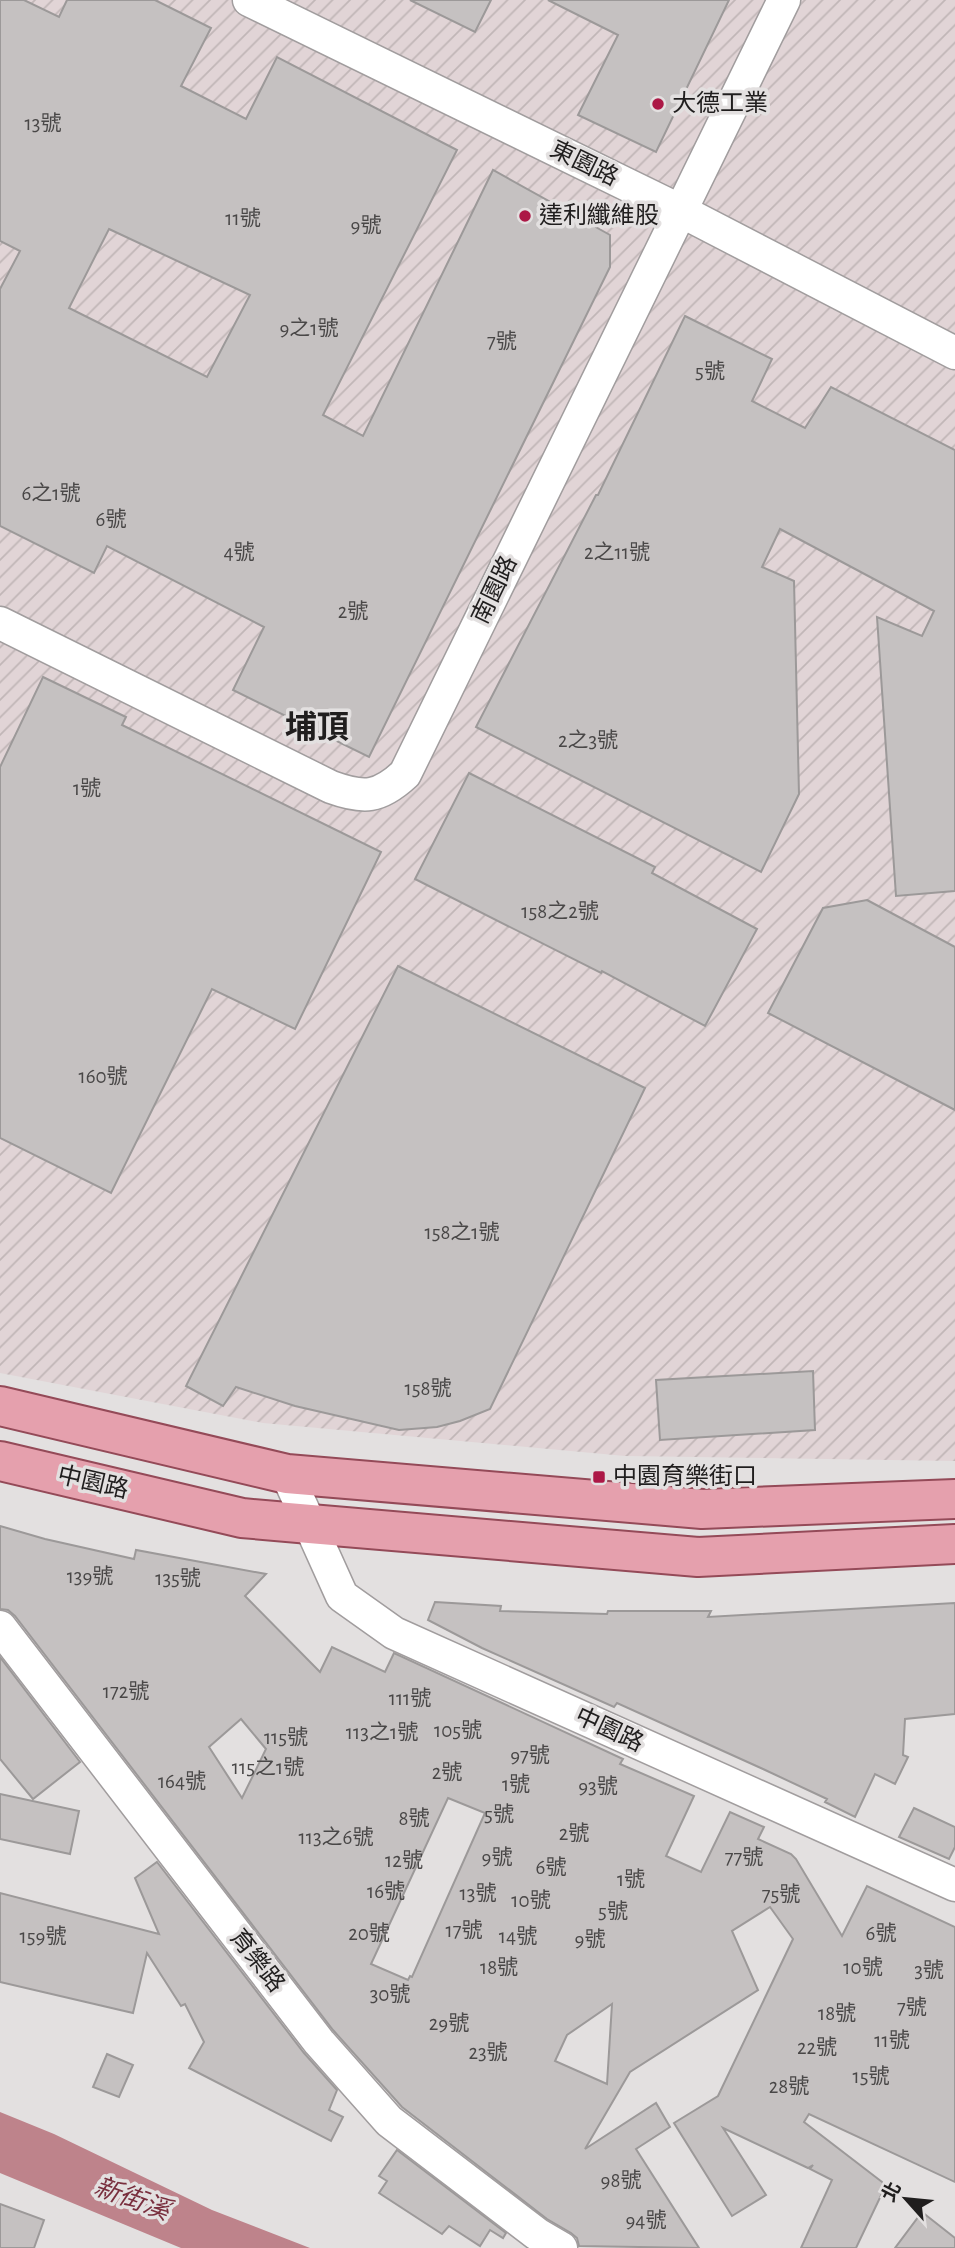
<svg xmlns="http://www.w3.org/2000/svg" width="955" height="2248" font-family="'Alegreya Sans','Noto Sans TC',sans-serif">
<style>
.industrial{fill:url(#industrial-furrows)}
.water{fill:#be838b}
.building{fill:#c5c1c1;stroke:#9c9999;stroke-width:2;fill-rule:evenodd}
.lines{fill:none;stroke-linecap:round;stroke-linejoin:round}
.minor-casing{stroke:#a19d9e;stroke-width:35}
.major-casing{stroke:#944a58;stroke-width:42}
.minor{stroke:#fff;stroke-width:32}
.major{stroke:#e5a0ad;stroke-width:38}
.poi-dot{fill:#ac1846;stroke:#e3e0e0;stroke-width:2.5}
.labels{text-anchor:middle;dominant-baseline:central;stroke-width:7;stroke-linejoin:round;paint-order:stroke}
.number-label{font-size:21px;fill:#494747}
.poi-label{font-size:24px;fill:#201e1e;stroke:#e3e0e0;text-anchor:start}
.street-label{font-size:24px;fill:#201e1e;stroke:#e3e0e0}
.water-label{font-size:26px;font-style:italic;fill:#792f3e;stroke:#e3e0e0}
.district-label{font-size:32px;font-weight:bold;fill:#201e1e;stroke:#e3e0e0}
</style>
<defs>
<pattern id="industrial-furrows" width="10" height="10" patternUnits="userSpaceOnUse" patternTransform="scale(1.75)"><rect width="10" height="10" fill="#e1d4d6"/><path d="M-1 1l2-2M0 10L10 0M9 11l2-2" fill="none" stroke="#c1b6b7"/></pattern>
</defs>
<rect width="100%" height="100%" fill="#e3e0e0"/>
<polygon class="industrial" points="0,0 955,0 955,1461 625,1456 263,1423 0,1373"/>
<polygon class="water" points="0,2112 54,2134 212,2210 310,2248 181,2248 0,2173"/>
<g class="building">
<path d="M 0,0 L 24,0 L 59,17 L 67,0 L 155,0 L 211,28 L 181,86 L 246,119 L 277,57 L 457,150 L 323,415 L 363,436 L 493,170 L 610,235 L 610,267 L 369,757 L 233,690 L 264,627 L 107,546 L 94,573 L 0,526 L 0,289 L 20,251 L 0,241 ZM 109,229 L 250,295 L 207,377 L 69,308 Z"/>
<polygon points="410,0 491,0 475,32"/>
<polygon points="548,0 729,0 656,152 578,115 618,35"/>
<polygon points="685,316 772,359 752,401 805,428 831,387 955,450 955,891 896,896 877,617 922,636 934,611 780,529 762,567 794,581 799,794 761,872 476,727 596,495 598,495"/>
<polygon points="43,677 126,717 122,725 381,852 295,1029 212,989 111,1193 0,1138 0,767"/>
<polygon points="469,773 655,867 652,873 757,929 705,1026 602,971 601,973 415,879"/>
<polygon points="867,900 955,947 955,1110 768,1013 823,908"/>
<polygon points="398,966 645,1088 490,1409 460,1421 437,1427 399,1430 295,1406 236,1387 223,1406 186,1386"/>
<polygon points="813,1371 815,1430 660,1440 656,1380"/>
<path d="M 0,1526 L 45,1539 L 134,1559 L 136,1550 L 266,1574 L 245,1596 L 320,1672 L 332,1647 L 385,1672 L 394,1653 L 623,1759 L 620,1764 L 694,1796 L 666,1856 L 701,1872 L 730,1812 L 764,1827 L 758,1839 L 791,1854 L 796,1859 L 842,1936 L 867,1886 L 955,1927 L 955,2182 L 809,2114 L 804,2122 L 886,2185 L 856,2248 L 801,2248 L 832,2180 L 810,2169 L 813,2165 L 808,2168 L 723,2128 L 766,2195 L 732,2216 L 674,2123 L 718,2096 L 793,1939 L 770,1907 L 732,1931 L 758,1990 L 630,2072 L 585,2149 L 656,2103 L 670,2127 L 636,2149 L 699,2248 L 579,2246 L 577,2238 L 571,2233 L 547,2219 L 402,2107 L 333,2030 L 15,1616 L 8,1610 L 0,1609 ZM 241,1719 L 266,1749 L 242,1798 L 209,1747 ZM 448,1798 L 485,1813 L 412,1977 L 410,1976 L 408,1980 L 371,1964 ZM 612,2004 L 607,2084 L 555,2061 L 567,2035 Z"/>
<polygon points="435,1602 501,1606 500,1611 607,1614 608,1611 711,1611 708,1617 955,1603 955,1714 905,1719 903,1755 908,1757 895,1784 875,1774 855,1817 825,1802 827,1799 763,1769 617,1703 614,1707 482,1648 428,1620"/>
<polygon points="0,1657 80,1762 33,1799 0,1759"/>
<polygon points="0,1794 79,1811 70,1854 0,1839"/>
<polygon points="914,1808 955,1827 955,1847 949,1859 899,1837"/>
<polygon points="157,1862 304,2053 337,2090 329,2110 343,2117 331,2141 189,2068 204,2042 185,2004 181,2006 147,1953 133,2013 0,1982 0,1893 159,1934 135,1878"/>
<polygon points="107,2054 133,2065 119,2097 93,2087"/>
<polygon points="397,2150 506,2233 503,2238 490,2230 480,2246 449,2226 442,2234 379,2193 387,2181 379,2176"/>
<polygon points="0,2204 44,2220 34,2248 0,2248"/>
<polygon points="922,2212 955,2238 955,2248 895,2248"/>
</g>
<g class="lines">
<g class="minor-casing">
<g id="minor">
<polyline points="249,0 681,211 955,353"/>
<path d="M 0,623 L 331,787 C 364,799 379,798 405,774 L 784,0"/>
<polyline points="287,1474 342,1596 394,1633 955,1885"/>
<polyline points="0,1627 319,2042 389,2121 537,2234 561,2248"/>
</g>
</g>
<g class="major-casing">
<g id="major">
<polyline points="0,1406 287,1474 702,1509 955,1499"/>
<polyline points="0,1461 242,1518 310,1524 698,1557 955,1544"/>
</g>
</g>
<use href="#minor" class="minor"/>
<use href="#major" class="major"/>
</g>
<g class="poi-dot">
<circle cx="658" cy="104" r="7"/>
<circle cx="525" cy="216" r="7"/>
<rect x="592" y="1470" width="14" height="14" rx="3.5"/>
</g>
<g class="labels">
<g class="number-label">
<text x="43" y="123">13號</text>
<text x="243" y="218">11號</text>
<text x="366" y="225">9號</text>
<text x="309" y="328">9之1號</text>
<text x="502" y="341">7號</text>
<text x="710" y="371">5號</text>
<text x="51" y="493">6之1號</text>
<text x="111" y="519">6號</text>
<text x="239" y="552">4號</text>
<text x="617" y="552">2之11號</text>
<text x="353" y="611">2號</text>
<text x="588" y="740">2之3號</text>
<text x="87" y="788">1號</text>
<text x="560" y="911">158之2號</text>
<text x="103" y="1076">160號</text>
<text x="462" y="1232">158之1號</text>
<text x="428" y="1388">158號</text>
<text x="90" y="1576">139號</text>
<text x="178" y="1578">135號</text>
<text x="126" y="1691">172號</text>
<text x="410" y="1698">111號</text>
<text x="458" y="1730">105號</text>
<text x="382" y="1732">113之1號</text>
<text x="286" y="1737">115號</text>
<text x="530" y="1755">97號</text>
<text x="268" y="1767">115之1號</text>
<text x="447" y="1772">2號</text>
<text x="182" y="1781">164號</text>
<text x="516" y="1784">1號</text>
<text x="598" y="1786">93號</text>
<text x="499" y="1814">5號</text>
<text x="414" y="1818">8號</text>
<text x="574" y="1833">2號</text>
<text x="336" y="1837">113之6號</text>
<text x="497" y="1857">9號</text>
<text x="744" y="1857">77號</text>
<text x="404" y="1860">12號</text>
<text x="551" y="1867">6號</text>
<text x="631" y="1879">1號</text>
<text x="386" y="1891">16號</text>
<text x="478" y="1893">13號</text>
<text x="781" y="1894">75號</text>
<text x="531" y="1900">10號</text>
<text x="613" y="1911">5號</text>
<text x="464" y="1930">17號</text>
<text x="369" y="1933">20號</text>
<text x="881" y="1933">6號</text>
<text x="43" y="1936">159號</text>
<text x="518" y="1936">14號</text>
<text x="590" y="1939">9號</text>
<text x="499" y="1967">18號</text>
<text x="863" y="1967">10號</text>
<text x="929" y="1970">3號</text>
<text x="390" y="1994">30號</text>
<text x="912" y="2007">7號</text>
<text x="837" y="2013">18號</text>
<text x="449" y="2023">29號</text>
<text x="892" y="2040">11號</text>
<text x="817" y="2047">22號</text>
<text x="488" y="2052">23號</text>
<text x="871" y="2076">15號</text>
<text x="789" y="2086">28號</text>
<text x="621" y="2180">98號</text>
<text x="646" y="2220">94號</text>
</g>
<g class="poi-label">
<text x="672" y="104">大德工業</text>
<text x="539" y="216">達利纖維股</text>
<text x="613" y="1477">中園育樂街口</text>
</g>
<g class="street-label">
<text transform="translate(584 164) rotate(26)">東園路</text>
<text transform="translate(495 590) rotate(-64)">南園路</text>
<text transform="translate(93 1483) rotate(13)">中園路</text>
<text transform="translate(609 1730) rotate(25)">中園路</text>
<text transform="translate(257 1961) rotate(52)">育樂路</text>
</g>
<g class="water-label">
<text transform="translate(132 2199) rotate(20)">新街溪</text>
</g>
<g class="district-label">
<text x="317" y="728">埔頂</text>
</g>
</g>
<g transform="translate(906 2199) rotate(297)" stroke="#e3e0e0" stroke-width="5" paint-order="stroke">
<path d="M0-5L12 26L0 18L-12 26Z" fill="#201e1e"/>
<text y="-10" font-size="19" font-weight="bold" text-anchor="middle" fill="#201e1e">北</text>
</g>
</svg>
